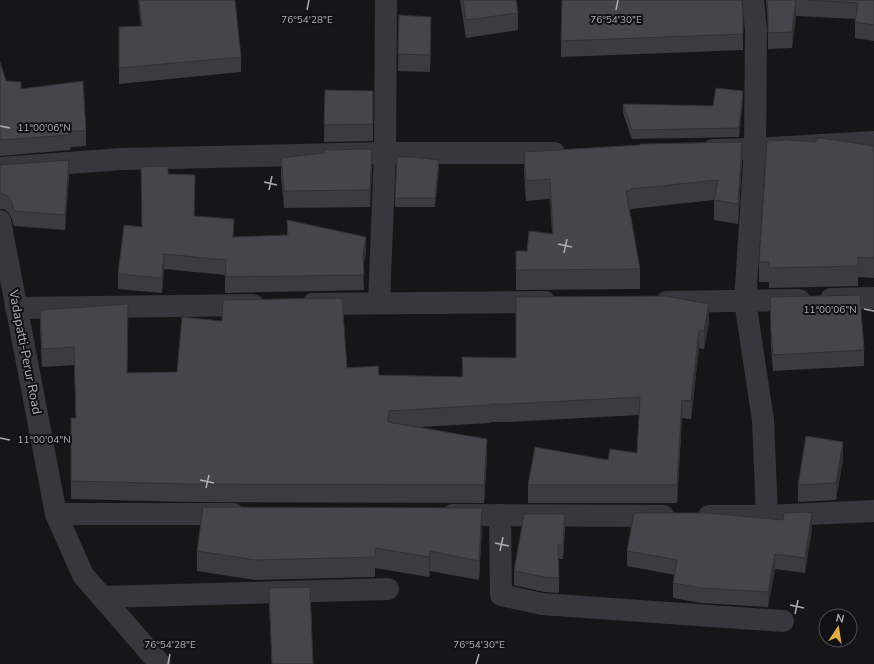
<svg xmlns="http://www.w3.org/2000/svg" width="874" height="664" font-family="'Nunito Sans',sans-serif">
<style>
.lines{fill:none;stroke-linecap:round;stroke-linejoin:round}
.minor{stroke:#37383d;stroke-width:22}
.tertiary{stroke:#37383d;stroke-width:22}
.wall{fill:#3b3c40}
.shaded-wall{fill:#303134}
.building{fill:#45464b;stroke:#303134}
.ticks{fill:none;stroke:#a9aeb7;stroke-width:1.5}
.labels{text-anchor:middle;dominant-baseline:central;stroke-width:4;stroke-linejoin:round;paint-order:stroke}
.street-label{font-size:13px;fill:#a9aeb7;stroke:#111113}
.ticks-label{font-size:10px;text-anchor:middle;fill:#a9aeb7;stroke:#111113;stroke-width:4;stroke-linejoin:round;paint-order:stroke}
</style>
<rect width="100%" height="100%" fill="#161618"/>
<g class="lines">
<g class="minor">
<polyline points="753,0 756,30 755,149 745,301 763,420 767,516"/>
<polyline points="713,150 755,149 874,142"/>
<polyline points="0,168 122,159 385,153 554,153"/>
<polyline points="831,299 874,298"/>
<polyline points="667,302 799,300"/>
<polyline points="379,303 385,153 386,0"/>
<polyline points="313,304 545,302"/>
<polyline points="16,308 253,305"/>
<polyline points="56,514 233,514"/>
<polyline points="453,515 663,516"/>
<polyline points="500,515 501,595 542,604 783,621"/>
<polyline points="709,516 767,516 874,511"/>
<polyline points="102,597 388,589"/>
</g>
<polyline class="tertiary" points="0,221 56,514 83,575 160,664"/>
</g>
<g class="wall">
<polygon points="138,0 235,0 241,57 241,72 119,84 119,27 141,27"/>
<polygon points="460,0 516,0 518,13 518,30 466,38"/>
<polygon points="766,0 874,0 874,41 855,38 855,19 796,16 792,48 768,49 768,28"/>
<polygon points="743,14 743,50 561,57 561,41"/>
<polygon points="399,15 431,34 430,72 398,71"/>
<polygon points="0,62 6,81 21,89 86,131 86,146 71,147 70,150 0,156"/>
<polygon points="325,90 373,91 373,141 324,142"/>
<polygon points="743,100 739,137 632,139 623,113 623,104 713,106"/>
<polygon points="640,144 742,162 738,224 714,220 714,200 631,209 631,210 630,210 640,269 640,289 516,290 516,251 527,251 552,234 550,199 526,201 524,172 524,152 640,145"/>
<polygon points="874,146 874,278 858,277 858,286 769,288 769,282 759,282 759,262"/>
<polygon points="281,158 372,166 370,207 284,208 281,175"/>
<polygon points="0,165 69,175 65,230 14,226 12,219 9,213 4,209 0,209"/>
<polygon points="439,169 435,207 395,207 395,198"/>
<polygon points="168,174 195,191 194,216 234,237 287,236 287,220 366,252 363,266 364,290 225,293 225,275 164,269 162,293 118,289 118,274"/>
<polygon points="770,297 864,350 864,366 773,371 771,347"/>
<polygon points="40,310 127,373 347,368 379,375 462,377 462,357 516,358 709,322 704,349 699,348 691,419 682,418 677,503 528,503 528,485 608,460 637,453 639,415 509,422 490,422 490,423 420,427 487,457 484,503 190,502 71,499 71,418 76,418 74,365 42,367 40,328"/>
<polygon points="843,459 836,500 798,502 798,485"/>
<polygon points="482,528 479,580 430,571 429,577 375,568 375,577 255,580 197,571 197,551"/>
<polygon points="565,528 563,559 559,559 559,593 544,592 514,585 514,571"/>
<polygon points="812,528 805,573 775,569 768,607 701,603 673,598 673,583 675,575 627,566 627,551"/>
<polygon points="269,588 313,664 272,664 269,605"/>
</g>
<g class="shaded-wall">
<polygon points="796,0 796,16 792,48 792,32"/>
<polygon points="431,17 431,34 430,72 430,55"/>
<polygon points="743,91 743,100 739,137 739,128"/>
<polygon points="742,142 742,162 738,224 738,204"/>
<polygon points="372,149 372,166 370,207 370,190"/>
<polygon points="69,160 69,175 65,230 65,215"/>
<polygon points="439,160 439,169 435,207 435,198"/>
<polygon points="366,237 366,252 363,269 363,254"/>
<polygon points="164,254 164,269 162,293 162,278"/>
<polygon points="709,304 709,322 704,349 704,331"/>
<polygon points="699,330 699,348 691,419 691,401"/>
<polygon points="682,400 682,418 677,503 677,485"/>
<polygon points="487,439 487,457 484,503 484,485"/>
<polygon points="843,442 843,459 836,500 836,483"/>
<polygon points="482,508 482,528 479,580 479,561"/>
<polygon points="812,513 812,528 805,573 805,558"/>
<polygon points="565,514 565,528 563,559 563,545"/>
<polygon points="430,551 430,571 429,577 429,557"/>
<polygon points="775,554 775,569 768,607 768,592"/>
</g>
<g class="building">
<polygon points="139,0 235,0 241,57 119,68 119,27 142,26"/>
<polygon points="463,0 516,0 518,13 466,20"/>
<polygon points="562,0 742,0 743,14 743,34 561,41"/>
<polygon points="767,0 796,0 792,32 768,33 768,13"/>
<polygon points="806,0 874,0 874,25 855,22 858,3"/>
<polygon points="399,15 431,17 430,55 398,54"/>
<polygon points="0,62 6,81 21,82 21,89 83,81 86,131 71,131 70,135 0,140"/>
<polygon points="716,88 743,91 739,128 632,130 623,104 713,106"/>
<polygon points="325,90 373,91 373,124 324,125"/>
<polygon points="816,138 821,138 874,146 874,258 858,257 858,266 769,268 769,262 759,262 767,141 787,140 816,142"/>
<polygon points="742,142 738,204 714,200 718,180 631,189 631,190 626,191 640,269 516,270 516,251 527,251 529,231 553,234 550,179 526,181 524,152 640,145 640,144"/>
<polygon points="372,149 370,190 284,191 281,158 324,153 324,150"/>
<polygon points="397,157 412,157 439,160 435,198 395,198"/>
<polygon points="69,160 65,215 14,211 12,203 9,197 4,194 0,193 0,165"/>
<polygon points="168,166 168,174 195,175 194,216 234,219 233,237 288,235 287,220 366,237 363,254 364,275 225,277 226,260 164,254 162,278 118,274 124,225 142,227 141,167"/>
<polygon points="860,295 864,350 773,355 771,331 770,297"/>
<polygon points="665,296 709,304 704,331 699,330 691,401 682,400 677,485 528,485 535,447 608,460 610,449 637,453 640,397 509,404 490,404 490,405 389,411 388,422 487,439 484,485 190,484 71,481 71,418 76,418 74,347 42,349 40,310 128,304 127,373 177,372 182,317 222,321 223,300 342,298 347,368 378,366 379,375 463,377 462,357 516,358 516,297"/>
<polygon points="806,436 843,442 836,483 798,485"/>
<polygon points="203,507 482,508 479,561 430,551 429,557 375,548 375,557 255,560 197,551"/>
<polygon points="805,512 812,513 805,558 775,554 768,592 701,588 673,583 677,560 627,551 634,513 708,513 783,520 784,513"/>
<polygon points="524,514 565,514 563,545 558,545 559,578 544,577 514,571"/>
<polygon points="310,587 313,664 272,664 269,588"/>
</g>
<path class="ticks" d="M 307,10 L 309,0M 616,10 L 618,0M 0,126 L 10,128M 264,182 L 277,185M 269,190 L 272,176M 558,244 L 572,247M 564,253 L 567,239M 864,309 L 874,311M 0,438 L 10,440M 200,480 L 214,483M 206,488 L 209,475M 495,543 L 509,546M 500,551 L 503,537M 790,605 L 804,608M 795,614 L 798,600M 168,664 L 170,654M 476,664 L 479,654"/>
<g class="labels">
<g class="street-label">
<text transform="translate(25 352) rotate(79)">Vadapatti-Perur Road</text>
</g>
</g>
<g class="ticks-label">
<text x="307" y="23">76°54'28"E</text>
<text x="616" y="23">76°54'30"E</text>
<text x="44" y="131">11°00'06"N</text>
<text x="830" y="313">11°00'06"N</text>
<text x="44" y="443">11°00'04"N</text>
<text x="170" y="648">76°54'28"E</text>
<text x="479" y="648">76°54'30"E</text>
</g>
<g transform="translate(838 628) rotate(12)"><circle r="19" fill="#111113" stroke="#4e5055"/>
<path d="M0-3L7 15L0 10L-7 15Z" fill="#e2ab44"/>
<text y="-6" font-size="11" font-weight="bold" text-anchor="middle" fill="#a9aeb7">N</text>
</g>
</svg>
